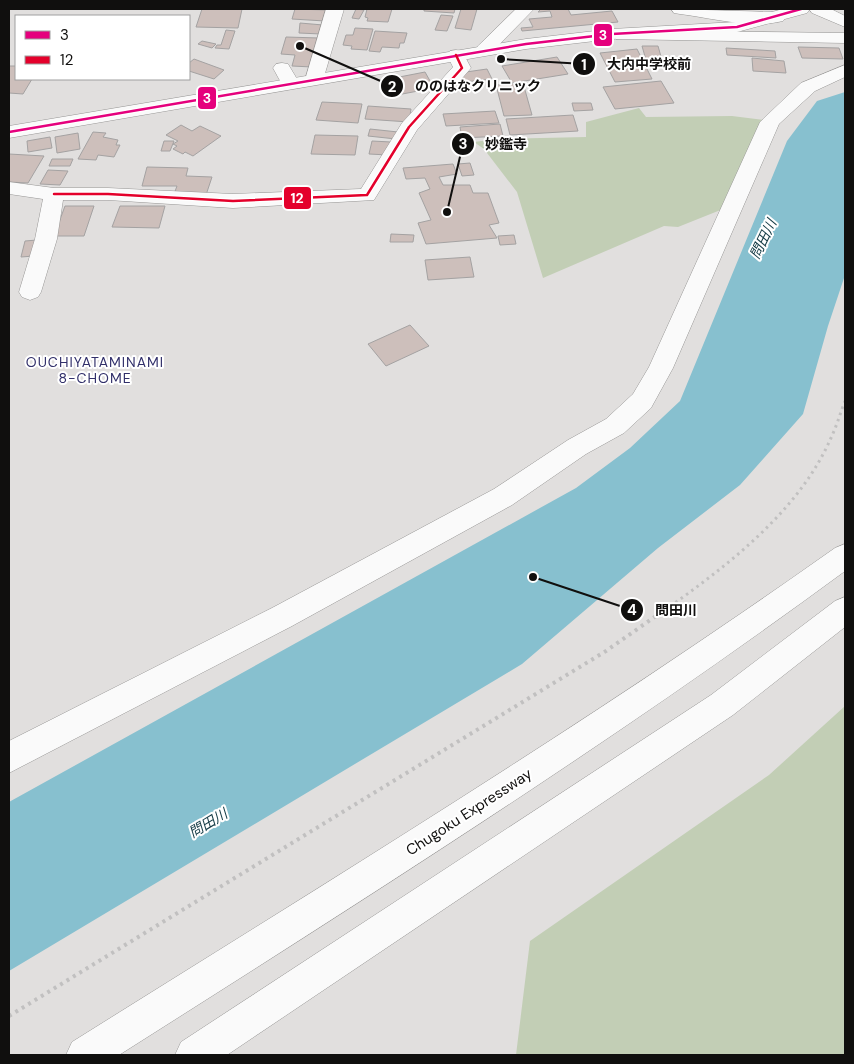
<svg xmlns="http://www.w3.org/2000/svg" width="854" height="1064" font-family="'DM Sans','Noto Sans JP',sans-serif">
<style>
.green{fill:#c2ceb5}
.water{fill:#87c0cf}
.building{fill:#cdbfbb;stroke:#a4a2a2}
.lines{fill:none;stroke-linecap:round;stroke-linejoin:round}
.minor-casing{stroke:#979695;stroke-width:1}
.major-casing{stroke:#979695;stroke-width:1}
.highway-casing{stroke:#979695;stroke-width:1}
.path-far1{stroke:#c1c0c0;stroke-width:3;stroke-dasharray:2.5 4;stroke-linecap:butt}
.path{stroke:#c1c0c0;stroke-width:4;stroke-dasharray:3 4.5;stroke-linecap:butt}
.minor{fill:#fafafa;fill-rule:evenodd}
.major{fill:#fafafa;fill-rule:evenodd}
.highway{fill:#fafafa;fill-rule:evenodd}
.bus-1-casing{stroke:#fff;stroke-width:5}
.bus-2-casing{stroke:#fff;stroke-width:5}
.bus-1{stroke:#e5007d;stroke-width:2.5}
.bus-2{stroke:#e4002b;stroke-width:2.5}
.labels{text-anchor:middle;dominant-baseline:central;stroke-width:4;stroke-linejoin:round;paint-order:stroke}
.water-label{font-size:14px;font-style:italic;fill:#133a44;stroke:#fff}
.neighbourhood-label{font-size:14px;letter-spacing:1px;fill:#312f6a;stroke:#fff}
.near-street-label{font-size:15px;fill:#100f0e;stroke:#fff}
.leader{fill:none;stroke:#100f0e;stroke-width:2}
.callout-dot{fill:#100f0e;stroke:#fff;stroke-width:2}
.mark-label{font-size:15px;text-anchor:middle;font-weight:bold;fill:#fff}
.callout-label{font-size:14px;text-anchor:middle;font-weight:bold;fill:#100f0e;stroke:#fff;stroke-width:4;stroke-linejoin:round;paint-order:stroke}
.line-badge{stroke:#fff;stroke-width:2}
.badge-label{font-size:14px;text-anchor:middle;font-weight:bold;fill:#fff}
</style>
<rect width="100%" height="100%" fill="#e1dfde"/>
<g class="green">
<polygon points="639,108 646,117 732,116 765,120 723,209 678,227 664,226 543,278 517,192 484,149 474,142 497,139 586,137 586,122"/>
<polygon points="845,706 845,1055 516,1055 530,941 769,775"/>
</g>
<polygon class="water" points="845,92 845,275 828,326 803,414 740,485 658,548 522,664 9,971 9,802 576,488 630,448 680,401 787,141 817,101"/>
<g class="building">
<polygon points="202,9 242,9 238,28 196,27"/>
<polygon points="295,9 327,10 325,21 292,19"/>
<polygon points="356,9 364,10 359,19 352,18"/>
<polygon points="367,9 392,9 388,22 367,21 368,18 365,17"/>
<polygon points="424,9 455,9 454,13 424,11"/>
<polygon points="461,9 477,9 471,30 455,28"/>
<polygon points="541,9 574,9 568,9 571,15 612,11 618,22 522,31 521,28 533,27 529,19 552,17 550,11 538,12"/>
<polygon points="441,15 453,16 447,31 435,30"/>
<polygon points="300,23 323,25 321,34 299,33"/>
<polygon points="355,28 373,29 367,50 351,49 352,46 343,45 346,35 353,35"/>
<polygon points="226,30 235,31 229,49 215,48 217,45 221,45"/>
<polygon points="375,31 407,33 404,43 400,43 399,48 382,47 380,52 369,51"/>
<polygon points="286,37 319,38 312,67 292,66 295,55 281,54"/>
<polygon points="202,41 216,44 212,48 198,44"/>
<polygon points="642,46 658,46 662,60 646,60"/>
<polygon points="798,47 839,48 843,59 802,58"/>
<polygon points="726,48 775,51 776,58 727,55"/>
<polygon points="637,49 652,79 615,82 600,53"/>
<polygon points="557,57 568,74 512,83 502,66"/>
<polygon points="752,58 784,61 786,73 753,71"/>
<polygon points="194,59 224,70 214,79 189,71 189,63"/>
<polygon points="9,66 16,66 16,79 32,79 23,94 9,93"/>
<polygon points="487,69 492,79 464,82 459,73"/>
<polygon points="425,72 434,88 397,95 389,79"/>
<polygon points="661,81 674,103 615,109 603,87"/>
<polygon points="523,83 532,115 504,116 496,85"/>
<polygon points="322,102 362,104 358,123 316,120"/>
<polygon points="572,103 591,103 593,110 574,111"/>
<polygon points="368,106 411,109 409,122 365,119"/>
<polygon points="495,111 499,123 446,126 443,114"/>
<polygon points="573,115 578,131 510,135 506,119"/>
<polygon points="500,124 503,136 462,138 460,127"/>
<polygon points="181,125 192,131 200,126 221,136 193,156 185,152 183,154 173,149 177,146 173,144 178,141 166,135"/>
<polygon points="370,129 398,132 396,139 368,136"/>
<polygon points="93,132 106,133 103,137 118,140 116,145 120,145 114,157 98,155 96,160 78,159"/>
<polygon points="78,133 80,149 57,153 55,137"/>
<polygon points="315,135 358,136 355,155 311,154"/>
<polygon points="50,137 52,148 28,152 27,141"/>
<polygon points="164,141 174,141 170,151 161,151"/>
<polygon points="372,141 391,142 388,155 369,154"/>
<polygon points="9,154 44,156 28,183 9,182"/>
<polygon points="52,159 73,159 70,166 49,166"/>
<polygon points="470,163 474,175 462,176 458,164"/>
<polygon points="453,164 457,174 439,177 443,185 470,185 473,193 488,193 499,223 489,225 497,238 426,244 418,223 431,220 419,193 430,189 425,178 406,179 403,168"/>
<polygon points="147,167 188,168 186,176 212,177 206,195 174,194 177,186 142,186"/>
<polygon points="48,170 68,171 60,185 40,184"/>
<polygon points="65,206 94,206 84,236 54,236"/>
<polygon points="120,206 165,206 159,228 112,227"/>
<polygon points="391,234 414,235 413,242 390,242"/>
<polygon points="514,235 516,244 500,245 498,236"/>
<polygon points="37,240 34,256 21,257 25,241"/>
<polygon points="470,257 474,277 428,280 425,260"/>
<polygon points="410,325 429,346 386,366 368,344"/>
</g>
<g class="lines">
<g class="minor-casing">
<g id="minor">
<polygon points="326,9 344,9 323,80 321,84 307,84 305,80"/>
<polygon points="516,9 534,9 490,54 478,54 475,50 478,46"/>
<path d="M 671,9 L 777,12 L 783,13 L 786,17 L 783,21 C 751,29 712,18 680,14 L 674,13 Z"/>
<polygon points="809,9 831,9 845,16 845,27 812,13"/>
<polygon points="622,30 845,33 845,43 616,39 613,35 616,31"/>
<polygon points="456,50 462,51 471,68 417,130 374,200 233,208 108,200 63,200 57,239 41,292 38,297 30,300 22,297 19,292 35,239 43,199 9,194 9,182 54,188 108,188 233,194 361,189 402,123 453,67 447,55 450,51"/>
<polygon points="282,63 288,64 300,84 298,88 284,88 273,68 276,64"/>
<polygon points="845,65 845,77 815,91 779,124 673,368 651,408 624,433 586,454 512,505 292,626 9,773 9,741 272,608 494,489 568,440 606,419 633,394 649,367 760,122 801,83"/>
</g>
</g>
<g class="major-casing">
<polygon id="major" points="783,9 810,9 807,13 737,32 612,39 526,49 9,138 9,126 526,39 612,29 736,22"/>
</g>
<g class="highway-casing">
<g id="highway">
<path d="M 845,544 L 845,571 C 610,744 365,899 119,1055 L 66,1055 L 72,1042 C 329,881 588,723 835,548 Z"/>
<polygon points="845,597 845,627 733,715 227,1055 175,1055 181,1042 711,695 835,601"/>
</g>
</g>
<path class="path-far1" d="M 665,610 C 727,566 798,512 830,440 C 836,428 840,414 845,401"/>
<polyline class="path" points="9,1016 606,651 666,609"/>
<use href="#minor" class="minor"/>
<use href="#major" class="major"/>
<use href="#highway" class="highway"/>
<g class="bus-1-casing">
<polyline id="bus-1" points="9,132 526,44 612,34 737,27 801,9"/>
</g>
<g class="bus-2-casing">
<polyline id="bus-2" points="54,194 108,194 233,201 367,195 409,127 462,68 456,55"/>
</g>
<use href="#bus-1" class="bus-1"/>
<use href="#bus-2" class="bus-2"/>
</g>
<g class="labels">
<g class="water-label">
<text transform="translate(763 239) rotate(-64)">問田川</text>
<text transform="translate(208 823) rotate(-31)">問田川</text>
</g>
<g class="neighbourhood-label">
<text x="95" y="362">OUCHIYATAMINAMI<tspan x="95" dy="16">8-CHOME</tspan></text>
</g>
<g class="near-street-label">
<text transform="translate(469 812) rotate(-33)">Chugoku Expressway</text>
</g>
</g>
<path class="leader" d="M501 59L584 64M300 46L392 86M447 212L463 144M533 577L632 610"/>
<g class="callout-dot">
<circle cx="501" cy="59" r="5"/>
<circle cx="300" cy="46" r="5"/>
<circle cx="447" cy="212" r="5"/>
<circle cx="533" cy="577" r="5"/>
<circle cx="584" cy="64" r="12"/>
<circle cx="392" cy="86" r="12"/>
<circle cx="463" cy="144" r="12"/>
<circle cx="632" cy="610" r="12"/>
</g>
<g class="mark-label">
<text x="584" y="70">1</text>
<text x="392" y="92">2</text>
<text x="463" y="149">3</text>
<text x="632" y="615">4</text>
</g>
<g class="callout-label">
<text x="649" y="69">大内中学校前</text>
<text x="478" y="91">ののはなクリニック</text>
<text x="506" y="149">妙鑑寺</text>
<text x="676" y="615">問田川</text>
</g>
<g class="line-badge">
<rect x="593" y="23" width="20" height="24" rx="5" fill="#e5007d"/>
<rect x="197" y="86" width="20" height="24" rx="5" fill="#e5007d"/>
<rect x="283" y="186" width="29" height="24" rx="5" fill="#e4002b"/>
</g>
<g class="badge-label">
<text x="603" y="40">3</text>
<text x="207" y="103">3</text>
<text x="297" y="203">12</text>
</g>
<rect width="854" height="1064" fill="none" stroke="#100f0e" stroke-width="20"/>
<rect x="15" y="15" width="175" height="65" fill="#ffffff" stroke="#9f9f9f"/>
<rect x="25" y="31" width="25" height="8" fill="#e5007d" stroke="#9f9f9f"/>
<text x="60" y="40" font-size="15" fill="#100f0e">3</text>
<rect x="25" y="56" width="25" height="8" fill="#e4002b" stroke="#9f9f9f"/>
<text x="60" y="65" font-size="15" fill="#100f0e">12</text>
</svg>
